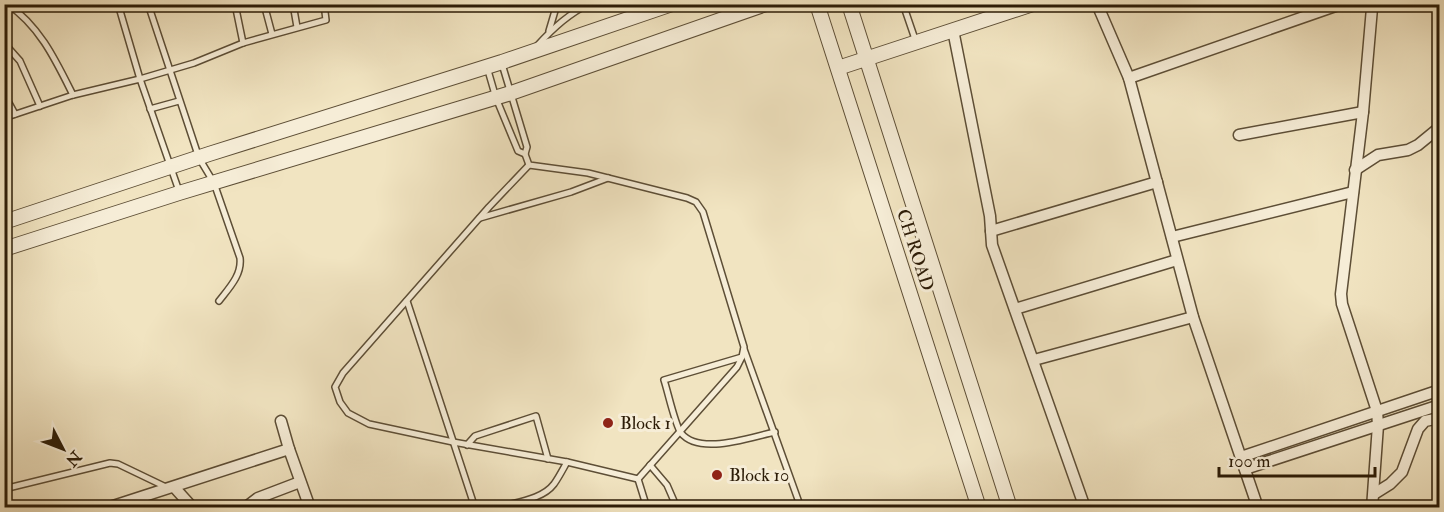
<svg xmlns="http://www.w3.org/2000/svg" width="1444" height="512" font-family="'IM FELL Double Pica',serif">
<style>
.lines{fill:none;stroke-linecap:round;stroke-linejoin:round}
.service-casing{stroke:#5d4e36;stroke-width:8}
.minor-casing{stroke:#5d4e36;stroke-width:13}
.tertiary-casing{stroke:#5d4e36;stroke-width:16}
.service{stroke:#f6edd7;stroke-width:5}
.minor{stroke:#f6edd7;stroke-width:10}
.tertiary{stroke:#f6edd7;stroke-width:14}
.poi-dot{fill:#8f2418;stroke:#f6edd7;stroke-width:2}
.labels{text-anchor:middle;dominant-baseline:central;stroke-width:6;stroke-linejoin:round;paint-order:stroke}
.street-label{font-size:18px;fill:#2c1c07;stroke:#f6edd7}
.poi-label{font-size:18px;fill:#2c1c07;stroke:#f6edd7;text-anchor:start}
</style>
<rect width="100%" height="100%" fill="#f1e4c1"/>
<filter id="stains"><feTurbulence type="fractalNoise" baseFrequency=".00333" numOctaves="4"/><feColorMatrix values="0 0 0 0 .2 0 0 0 0 .09 0 0 0 0 .02 0 0 0 .5 -.17"/></filter>
<radialGradient id="worn" r=".72"><stop offset=".6" stop-color="#630" stop-opacity="0"/><stop offset="1" stop-color="#630" stop-opacity=".3"/></radialGradient>
<g class="lines">
<g class="service-casing">
<g id="service">
<path d="M 7,4 C 40,26 56,61 73,95"/>
<polyline points="118,4 140,79 179,191"/>
<path d="M 148,4 L 199,158 L 214,183 L 240,258 C 242,275 229,288 219,301"/>
<polyline points="235,4 243,43"/>
<polyline points="264,4 272,34"/>
<polyline points="293,4 297,27"/>
<polyline points="903,4 916,42"/>
<polyline points="549,31 557,4"/>
<polyline points="4,43 20,61 40,106"/>
<path d="M 537,46 C 552,29 568,14 589,4"/>
<polyline points="502,64 527,147 525,154 529,165 588,173 687,198 696,202 703,212 744,347 742,357 737,367 638,479 647,508"/>
<polyline points="487,67 496,98 518,151 525,154"/>
<polyline points="4,94 15,114"/>
<polyline points="150,109 179,101"/>
<polyline points="4,118 73,95 140,79 194,63 243,43 326,20 324,4"/>
<polyline points="529,165 489,207 343,373 335,387 340,402 348,413 369,424 453,442 567,462 638,479"/>
<polyline points="480,218 571,192 608,178"/>
<polyline points="407,301 475,508"/>
<polyline points="744,349 801,508"/>
<path d="M 742,357 L 664,380 C 668,392 675,425 681,433 C 700,456 750,437 775,432"/>
<polyline points="467,445 475,436 536,416 548,459"/>
<polyline points="650,465 667,485 677,508"/>
<polyline points="4,489 110,463 118,464 168,488"/>
<path d="M 496,508 C 515,502 542,500 554,484 C 559,477 563,469 567,462"/>
</g>
</g>
<g class="minor-casing">
<g id="minor">
<polyline points="1097,4 1129,78 1193,317 1258,508"/>
<polyline points="1370,4 1372,8 1363,112 1341,294 1342,304 1377,411 1378,425 1372,508"/>
<polyline points="953,30 990,216 992,245 1085,508"/>
<polyline points="1129,78 1341,4"/>
<polyline points="1239,135 1363,112"/>
<polyline points="1355,170 1378,155 1408,150 1418,145 1440,127"/>
<polyline points="991,231 1157,182"/>
<polyline points="1172,237 1353,192"/>
<polyline points="1015,309 1177,260"/>
<polyline points="1034,360 1193,317"/>
<polyline points="281,421 289,449 310,508"/>
<polyline points="1241,457 1440,390"/>
<polyline points="1245,469 1440,405"/>
<polyline points="174,487 193,508"/>
<polyline points="1374,494 1390,484 1402,472 1418,429 1425,421 1440,418"/>
<polyline points="107,508 289,449"/>
<polyline points="245,508 258,498 300,482"/>
</g>
</g>
<g class="tertiary-casing">
<g id="tertiary">
<polyline points="817,4 979,508"/>
<polyline points="849,4 1010,508"/>
<polyline points="838,68 1033,4"/>
<polyline points="4,222 209,154 502,62 672,4"/>
<polyline points="4,249 179,193 511,93 766,4"/>
</g>
</g>
<use href="#service" class="service"/>
<use href="#minor" class="minor"/>
<use href="#tertiary" class="tertiary"/>
</g>
<g class="poi-dot">
<circle cx="608" cy="423" r="6"/>
<circle cx="717" cy="475" r="6"/>
</g>
<g class="labels">
<g class="street-label">
<text transform="translate(915 250) rotate(72)">CH ROAD</text>
</g>
<g class="poi-label">
<text x="620" y="423">Block 1</text>
<text x="729" y="475">Block 10</text>
</g>
</g>
<rect width="1444" height="512" fill="none" stroke="#f1e4c1" stroke-width="24"/>
<rect x="6" y="6" width="1432" height="500" fill="none" stroke="#2c1c07" stroke-width="3"/>
<rect x="12" y="12" width="1420" height="488" fill="none" stroke="#2c1c07" stroke-width="1.5"/>
<g transform="translate(63 449) rotate(132)" stroke="#f6edd7" stroke-width="4.5" paint-order="stroke">
<path d="M0-4.5L10 22L0 15L-10 22Z" fill="#2c1c07"/>
<text y="-9" font-size="16" font-weight="bold" text-anchor="middle" fill="#2c1c07">N</text>
</g>
<path d="M1219 467v9h156v-9" fill="none" stroke="#2c1c07" stroke-width="3"/>
<text x="1228" y="467" font-size="18" fill="#2c1c07" stroke="#f6edd7" stroke-width="4.5" paint-order="stroke">100 m</text>
<rect width="100%" height="100%" filter="url(#stains)"/>
<rect width="100%" height="100%" fill="url(#worn)"/>
</svg>
